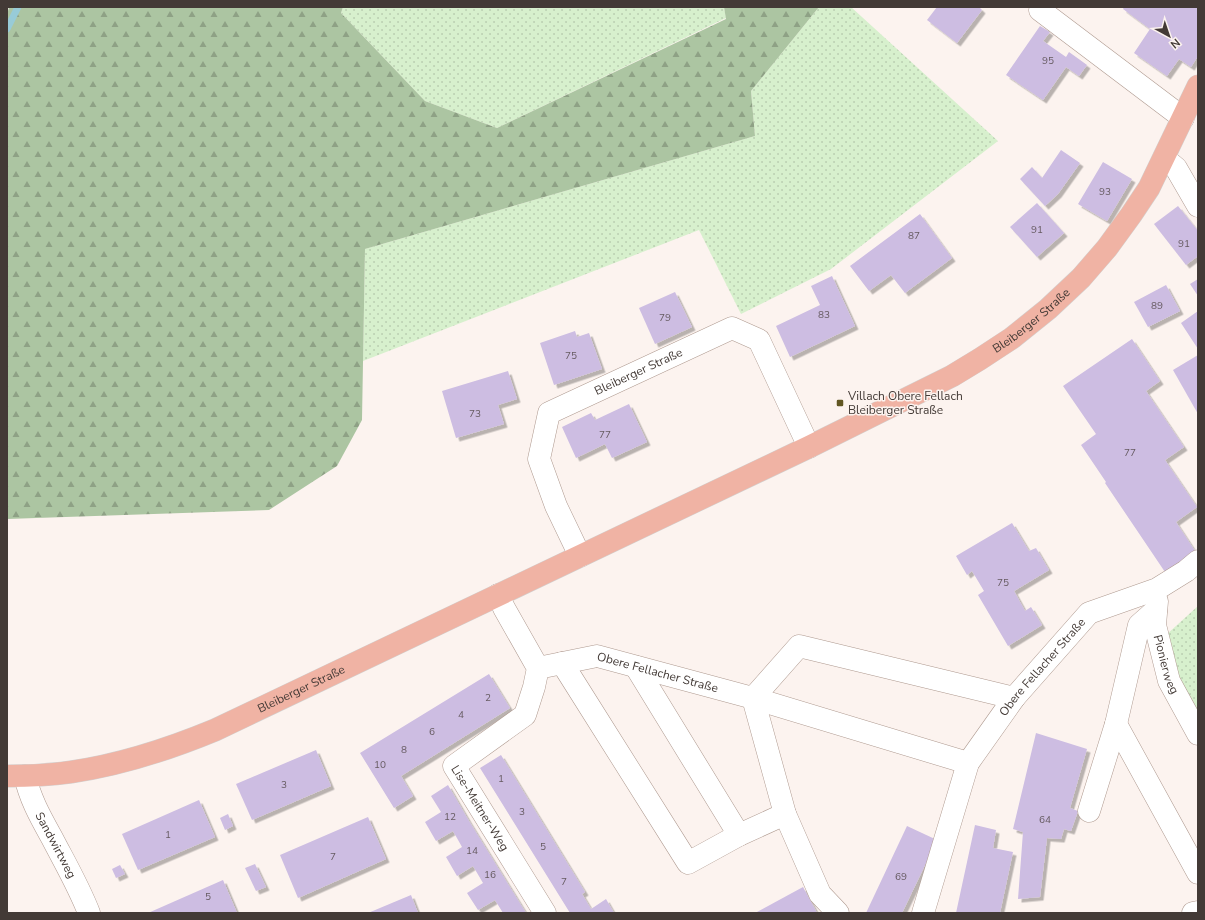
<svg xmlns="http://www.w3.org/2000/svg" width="1205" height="920" font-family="'Nunito Sans',sans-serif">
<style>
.grass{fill:url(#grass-dots)}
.forest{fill:url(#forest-firs)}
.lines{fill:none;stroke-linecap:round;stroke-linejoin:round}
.stream{stroke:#98cbd7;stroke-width:7}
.building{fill:#cdbde2;filter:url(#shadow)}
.minor-casing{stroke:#af9a90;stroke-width:23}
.major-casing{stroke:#d2d0cf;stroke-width:23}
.minor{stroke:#fff;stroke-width:22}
.major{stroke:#f0b3a4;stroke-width:22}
.poi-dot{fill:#615622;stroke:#fcf3ef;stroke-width:1.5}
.labels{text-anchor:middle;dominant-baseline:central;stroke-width:3;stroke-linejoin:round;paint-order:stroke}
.number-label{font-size:10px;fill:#665b61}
.street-label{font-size:12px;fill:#433a36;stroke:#fcf3ef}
.poi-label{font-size:12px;fill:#433a36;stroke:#fcf3ef;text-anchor:start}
</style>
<defs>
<pattern id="grass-dots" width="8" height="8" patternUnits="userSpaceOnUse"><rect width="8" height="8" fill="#d7f0cd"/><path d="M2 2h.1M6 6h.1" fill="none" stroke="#bacfb1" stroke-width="1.8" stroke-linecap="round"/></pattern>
<pattern id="forest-firs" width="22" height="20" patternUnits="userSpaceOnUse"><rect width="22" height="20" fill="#acc5a2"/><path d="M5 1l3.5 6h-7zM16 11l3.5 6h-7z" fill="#8ea185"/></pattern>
<filter id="shadow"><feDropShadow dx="3.5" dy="3.5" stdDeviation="0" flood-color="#0004"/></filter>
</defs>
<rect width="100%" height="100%" fill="#fcf3ef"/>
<g class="grass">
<polygon points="343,7 724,7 726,18 497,128 425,101 341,13"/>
<polygon points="819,7 851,7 998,141 831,269 741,314 699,230 363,361 365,249 755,136 751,91"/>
<polygon points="1198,606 1198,713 1175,672 1166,635"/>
</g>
<polygon class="forest" points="9,7 343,7 341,13 425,101 497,128 726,19 724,7 819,7 751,91 755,136 365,249 362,420 337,466 269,510 7,519 7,15"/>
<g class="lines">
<polyline class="stream" points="7,29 18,7"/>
</g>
<g class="building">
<polygon points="937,7 979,7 982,10 957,43 927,20"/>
<polygon points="1124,7 1198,7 1198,56 1191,67 1179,59 1167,76 1134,53 1150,29 1123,9"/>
<polygon points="1040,26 1050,32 1043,41 1066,57 1069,52 1087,65 1079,76 1066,67 1043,100 1006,75"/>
<polygon points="1061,150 1080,163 1058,194 1045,206 1020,179 1032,167 1042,178"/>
<polygon points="1103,162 1132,179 1107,221 1078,204"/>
<polygon points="1037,203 1064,233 1037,257 1010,227"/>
<polygon points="1178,206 1198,231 1198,256 1186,265 1154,224"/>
<polygon points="920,214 952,258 905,293 891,275 869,291 850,266"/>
<polygon points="832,276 855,326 790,357 776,326 820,305 811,286"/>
<polygon points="1198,279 1198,296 1190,284"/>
<polygon points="1166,285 1180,311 1148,327 1134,302"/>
<polygon points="675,292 692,327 655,344 639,308"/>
<polygon points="1198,311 1198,349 1181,323"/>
<polygon points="575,331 577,337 589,333 602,369 554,385 540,343"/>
<polygon points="1132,339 1160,381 1146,391 1184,447 1165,460 1197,507 1176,522 1195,551 1165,572 1105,483 1106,482 1081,445 1096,434 1063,386"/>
<polygon points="1198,355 1198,414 1173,370"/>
<polygon points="508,371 517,399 498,405 504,424 456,438 442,391"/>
<polygon points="629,404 647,442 612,458 605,444 576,458 562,427 591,413 595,420"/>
<polygon points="1012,523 1029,551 1036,548 1049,570 1014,591 1025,611 1031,607 1042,625 1008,646 978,595 984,591 972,571 967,575 956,556"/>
<polygon points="489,674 510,708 401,776 413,796 394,808 360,753"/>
<polygon points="1036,733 1087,749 1070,808 1078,811 1071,831 1064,829 1061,839 1047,838 1040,897 1018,899 1023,832 1013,829"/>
<polygon points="316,750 331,786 252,820 236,784"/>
<polygon points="501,755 585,892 582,894 591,909 606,899 614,913 570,913 480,768"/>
<polygon points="448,785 469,821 526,913 503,913 495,900 478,910 467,893 483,883 473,866 457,876 446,857 462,847 453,831 436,841 425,822 441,812 431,796"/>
<polygon points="199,800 215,837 138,870 122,834"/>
<polygon points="228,814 233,826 225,830 220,818"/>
<polygon points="368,817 386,859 298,898 280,855"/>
<polygon points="975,825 996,830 993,848 1013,852 1000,913 956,913"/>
<polygon points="907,826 937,840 902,913 866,913"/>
<polygon points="255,864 266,887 256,891 245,868"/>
<polygon points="120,865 125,874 116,878 112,869"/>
<polygon points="223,880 237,913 148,913"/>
<polygon points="803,887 817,913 755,913"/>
<polygon points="411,895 418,913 368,913"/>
</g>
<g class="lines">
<g class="minor-casing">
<g id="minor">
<polyline points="1040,10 1183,118"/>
<polyline points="1164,158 1176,168 1198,206"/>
<path id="s1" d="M 580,556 L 556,506 L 539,459 L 549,413 L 732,328 L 759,340 L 809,447"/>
<path id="s2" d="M 498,595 L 504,608 L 538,668 L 534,687 L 525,715 L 454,766 L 545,913"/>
<path id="s3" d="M 1157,601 L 1155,625 L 1169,681 L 1198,734"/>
<polyline points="562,663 688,863 739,835 785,814"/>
<polyline points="636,667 739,835"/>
<path id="s4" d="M 538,668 L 597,656 L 753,698 L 968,763"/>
<polyline points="1116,724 1198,873"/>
<path id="s5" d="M 25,776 C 30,799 41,818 52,838 C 65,863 79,887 89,913"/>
<polyline points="1089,811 1116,724 1139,625 1156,610"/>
<polyline points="838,913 820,894 785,814 753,698 799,646 1014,698"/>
<path id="s6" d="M 923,913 L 968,763 L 1014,698 L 1089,613 L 1157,589 L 1186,571 L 1198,561"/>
<polyline points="1193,913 1198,912"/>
</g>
</g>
<g class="major-casing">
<g id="major">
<path id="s7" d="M 7,776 C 28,776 50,775 71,772 C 120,765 169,749 215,730 L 809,447 L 952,376 L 980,359 L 1012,338 L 1048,309 L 1081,278 L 1107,248 L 1131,215 L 1149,188 L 1198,86"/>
</g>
</g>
<use href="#minor" class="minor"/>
<use href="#major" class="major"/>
</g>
<rect class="poi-dot" x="836" y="399" width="8" height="8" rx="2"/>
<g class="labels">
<g class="number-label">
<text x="1048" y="61">95</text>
<text x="1105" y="192">93</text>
<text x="1037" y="230">91</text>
<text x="914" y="236">87</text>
<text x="1184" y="244">91</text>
<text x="1157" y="306">89</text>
<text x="824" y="315">83</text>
<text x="665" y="318">79</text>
<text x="571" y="356">75</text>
<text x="475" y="414">73</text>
<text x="605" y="435">77</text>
<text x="1130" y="453">77</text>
<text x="1003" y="583">75</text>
<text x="488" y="698">2</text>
<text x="461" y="715">4</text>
<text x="432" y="732">6</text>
<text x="404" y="750">8</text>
<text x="380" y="765">10</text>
<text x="501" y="779">1</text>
<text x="284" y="785">3</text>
<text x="522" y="812">3</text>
<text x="450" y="817">12</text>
<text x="1045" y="820">64</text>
<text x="168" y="835">1</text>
<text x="543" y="847">5</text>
<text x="472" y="851">14</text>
<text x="333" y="857">7</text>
<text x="490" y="875">16</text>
<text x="901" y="877">69</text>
<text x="564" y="882">7</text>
<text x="208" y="897">5</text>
</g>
<g class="street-label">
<text stroke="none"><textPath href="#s7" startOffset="1129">Bleiberger Straße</textPath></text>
<text stroke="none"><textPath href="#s1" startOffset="251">Bleiberger Straße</textPath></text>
<text stroke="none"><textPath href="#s3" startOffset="65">Pionierweg</textPath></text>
<text stroke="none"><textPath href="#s6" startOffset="278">Obere Fellacher Straße</textPath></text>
<text stroke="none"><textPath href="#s4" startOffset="123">Obere Fellacher Straße</textPath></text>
<text stroke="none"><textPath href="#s7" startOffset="310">Bleiberger Straße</textPath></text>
<text stroke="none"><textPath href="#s2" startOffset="269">Lise-Meitner-Weg</textPath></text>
<text stroke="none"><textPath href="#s5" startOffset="76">Sandwirtweg</textPath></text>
</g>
<g class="poi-label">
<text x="848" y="396">Villach Obere Fellach<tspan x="848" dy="14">Bleiberger Straße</tspan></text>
</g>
</g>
<rect width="1205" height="920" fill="none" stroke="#433a36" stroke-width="16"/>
<g transform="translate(1169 36) rotate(140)" stroke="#fcf3ef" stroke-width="3" paint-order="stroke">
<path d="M0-3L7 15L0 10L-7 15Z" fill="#433a36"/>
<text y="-6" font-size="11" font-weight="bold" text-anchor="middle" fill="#433a36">N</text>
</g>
</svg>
